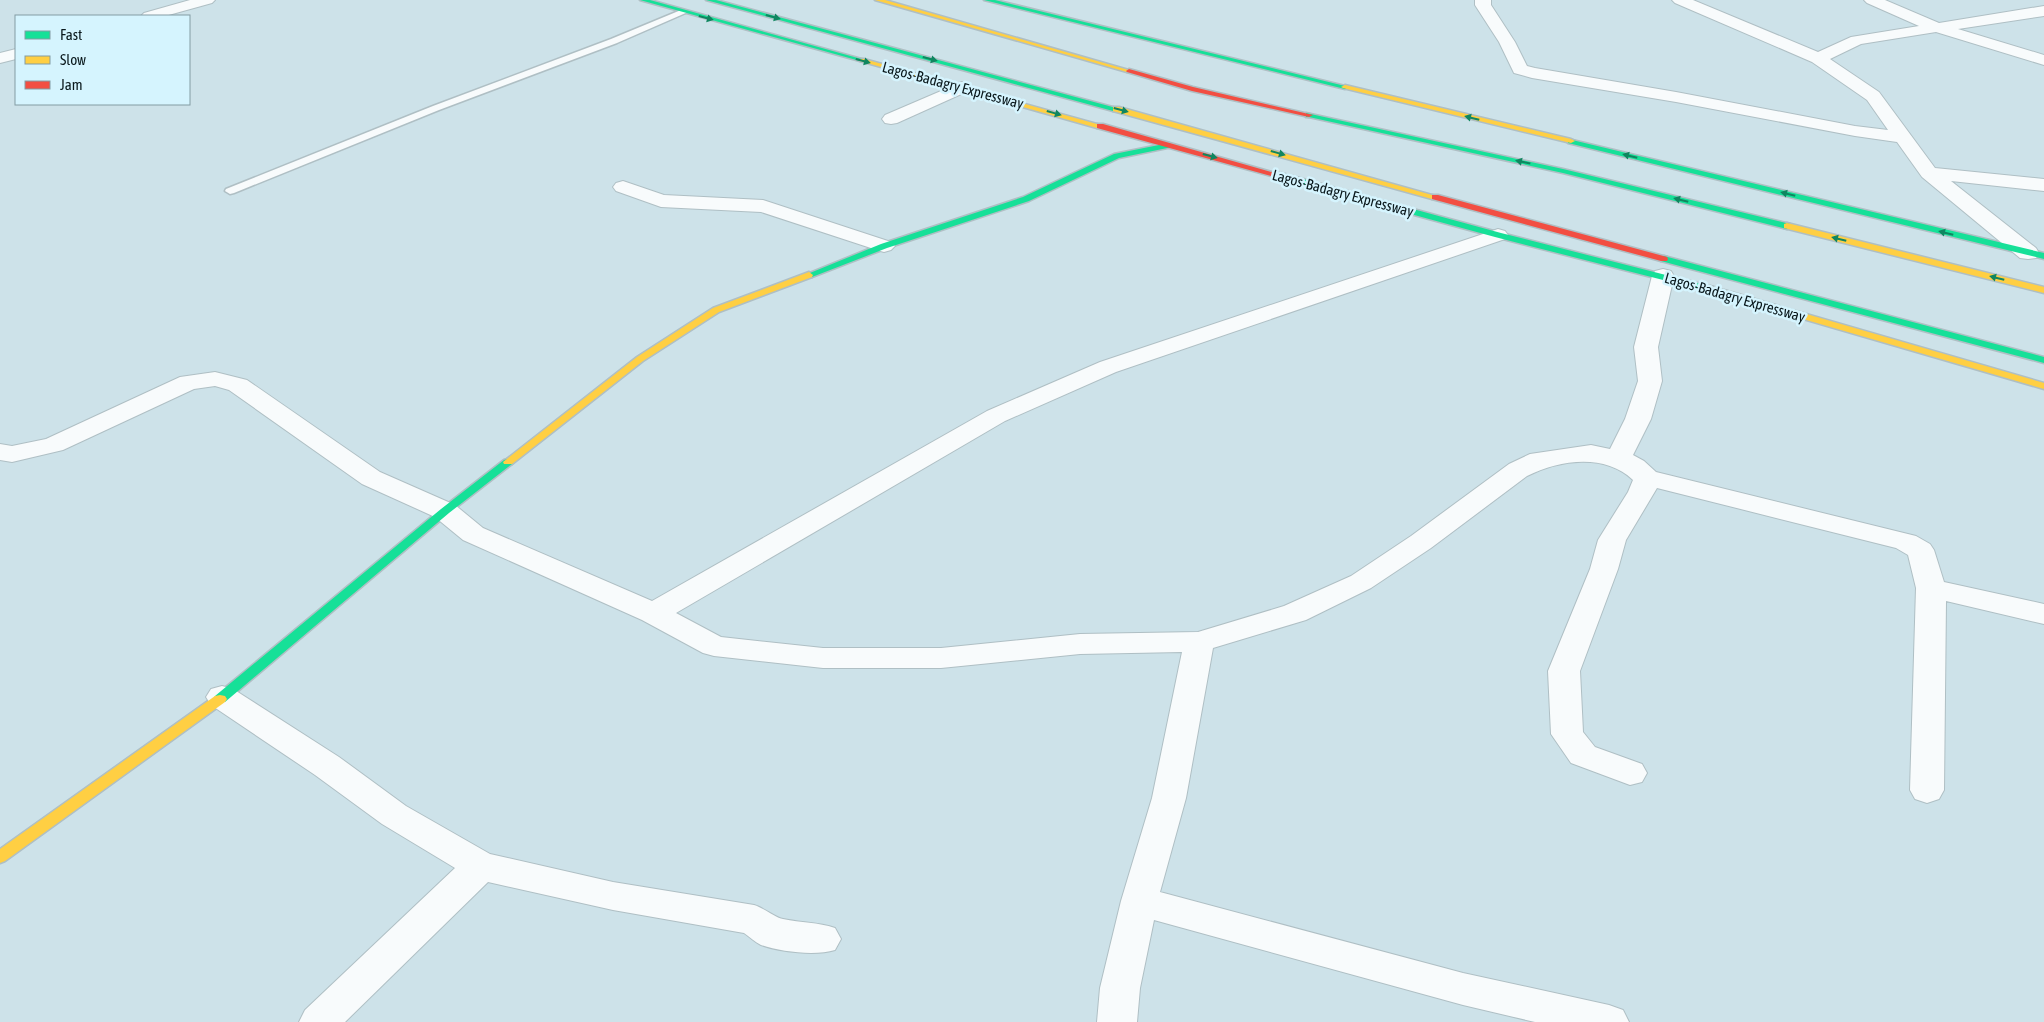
<svg xmlns="http://www.w3.org/2000/svg" width="2044" height="1022" font-family="'Asap Condensed',sans-serif">
<style>
.lines{fill:none;stroke-linecap:round;stroke-linejoin:round}
.lane-casing{stroke:#afbfc4;stroke-width:3}
.street-casing{stroke:#afbfc4;stroke-width:2}
.fast-casing{stroke:#afbfc4;stroke-width:3}
.slow-casing{stroke:#afbfc4;stroke-width:3}
.jam-casing{stroke:#afbfc4;stroke-width:3}
.lane{fill:#f8fbfc;fill-rule:evenodd}
.street{fill:#f8fbfc;fill-rule:evenodd}
.fast{fill:#16e098;fill-rule:evenodd}
.slow{fill:#ffcf43;fill-rule:evenodd}
.jam{fill:#f24e42;fill-rule:evenodd}
.oneway{fill:#108660}
.labels{text-anchor:middle;dominant-baseline:central;stroke-width:5;stroke-linejoin:round;paint-order:stroke}
.far-street-label{font-size:15px;fill:#09171b;stroke:#d5f4fe}
</style>
<rect width="100%" height="100%" fill="#cde2e9"/>
<g class="lines">
<g class="lane-casing">
<polygon id="lane" points="681,10 688,12 617,43 439,110 234,193 230,194 225,191 226,189 433,106 611,39"/>
</g>
<g class="street-casing">
<g id="street">
<polygon points="190,0 215,0 212,3 165,16 141,16 144,13"/>
<polygon points="1475,0 1491,0 1491,5 1515,42 1527,66 1535,68 1676,92 1855,126 1888,130 1867,100 1812,62 1675,3 1672,0 1693,0 1818,52 1851,37 1919,26 1867,3 1864,0 1885,0 1939,23 2044,6 2044,16 1958,29 2044,55 2044,65 1936,32 1861,44 1830,59 1879,92 1935,168 2044,179 2044,191 1951,181 2036,248 2039,253 2036,258 2028,259 2020,258 1922,177 1897,142 1855,136 1676,102 1532,78 1514,73 1499,42 1475,5"/>
<polygon points="16,49 16,59 0,63 0,53"/>
<polygon points="962,82 968,83 971,87 968,91 897,123 891,124 885,123 882,119 885,115"/>
<polygon points="623,181 664,195 763,200 891,242 895,246 891,250 884,252 877,250 761,212 661,207 616,191 613,187 616,183"/>
<path d="M 1498,229 L 1505,231 L 1508,235 L 1505,239 L 1116,372 L 1005,421 L 676,613 L 721,637 L 823,648 L 941,648 L 1080,634 L 1198,632 L 1284,606 L 1351,576 L 1411,536 L 1509,464 L 1530,454 L 1591,445 L 1610,449 L 1625,419 L 1638,381 L 1634,347 L 1652,276 L 1655,271 L 1663,269 L 1671,271 L 1674,276 L 1658,347 L 1662,381 L 1651,419 L 1633,455 L 1644,461 L 1656,472 L 1916,536 L 1930,544 L 1934,550 L 1944,582 L 2044,604 L 2044,624 L 1946,601 L 1944,790 L 1939,799 L 1927,803 L 1915,799 L 1910,790 L 1916,588 L 1908,555 L 1896,548 L 1657,488 L 1626,540 L 1618,569 L 1580,671 L 1583,732 L 1595,747 L 1642,764 L 1647,773 L 1642,782 L 1630,785 L 1571,763 L 1551,734 L 1548,671 L 1590,569 L 1598,540 L 1628,492 L 1633,480 C 1604,453 1560,460 1527,476 L 1431,548 L 1371,588 L 1306,620 L 1213,648 L 1186,798 L 1160,892 L 1463,973 L 1609,1005 L 1623,1010 L 1629,1022 L 1535,1022 L 1463,1005 L 1154,920 L 1140,988 L 1137,1022 L 1097,1022 L 1100,988 L 1121,901 L 1152,798 L 1182,652 L 1080,654 L 941,668 L 823,668 L 714,656 L 703,653 L 642,620 L 463,540 L 435,517 L 362,484 L 229,390 L 215,386 L 194,389 L 63,450 L 12,462 L 0,460 L 0,444 L 12,446 L 46,439 L 180,377 L 215,372 L 247,380 L 380,472 L 455,505 L 483,528 L 652,601 L 987,411 L 1100,362 Z"/>
<path d="M 222,686 L 233,689 L 339,757 L 406,806 L 490,854 L 613,882 L 754,905 C 764,908 776,918 783,919 C 801,923 818,922 835,928 L 841,939 L 835,950 C 816,956 780,952 761,945 C 755,942 750,937 744,933 L 613,910 L 488,882 L 345,1022 L 299,1022 L 305,1010 L 455,868 L 382,824 L 315,775 L 211,705 L 206,697 L 211,689 Z"/>
</g>
</g>
<g class="fast-casing">
<g id="fast">
<polygon points="640,0 650,0 865,60 860,61"/>
<polygon points="706,0 716,0 1120,109 1113,111"/>
<polygon points="984,0 995,0 1349,87 1345,89"/>
<polygon points="1306,113 1563,169 1790,224 1791,226 1787,229 1563,173 1309,117 1306,117"/>
<polygon points="1568,139 2044,253 2044,259 1568,143"/>
<polygon points="1169,143 1173,145 1172,147 1119,158 1029,201 887,248 812,277 806,277 805,275 881,244 1023,197 1114,154"/>
<polygon points="1275,173 1281,173 1501,233 1713,287 1715,289 1710,292 1495,237 1275,177"/>
<polygon points="1664,256 2044,357 2044,363 1661,261 1661,257"/>
<polygon points="508,459 512,460 513,462 512,464 449,513 225,702 215,702 213,699 215,696 441,509 504,460"/>
</g>
</g>
<g class="slow-casing">
<g id="slow">
<polygon points="875,0 885,0 1132,71 1127,72"/>
<polygon points="860,59 864,59 1104,126 1097,128 860,61"/>
<polygon points="1345,85 1571,139 1575,141 1571,143 1343,88 1341,87"/>
<polygon points="1113,107 1119,107 1439,197 1432,199 1113,111"/>
<polygon points="1787,223 2044,287 2044,293 1784,228 1784,224"/>
<polygon points="809,272 813,275 812,277 719,312 643,361 512,464 504,464 503,462 637,357 713,308"/>
<polygon points="1710,286 2044,383 2044,389 1707,291 1707,287"/>
<polygon points="220,695 225,696 227,699 225,702 5,861 0,863 0,849 215,696"/>
</g>
</g>
<g class="jam-casing">
<g id="jam">
<polygon points="1129,69 1193,87 1313,115 1309,117 1192,91 1127,72 1126,71"/>
<polygon points="1097,124 1103,124 1282,175 1275,177 1097,128"/>
<polygon points="1432,195 1438,195 1667,257 1668,259 1667,261 1661,261 1432,199"/>
</g>
</g>
<use href="#lane" class="lane"/>
<use href="#street" class="street"/>
<use href="#fast" class="fast"/>
<use href="#slow" class="slow"/>
<use href="#jam" class="jam"/>
</g>
<defs><path id="oneway-solid" d="M-6-.8H1V-3.2L6.5 0L1 3.2V.8H-6Z" transform="scale(1.25)"/></defs>
<g class="oneway">
<use href="#oneway-solid" transform="translate(773 17) rotate(15)"/>
<use href="#oneway-solid" transform="translate(706 18) rotate(15)"/>
<use href="#oneway-solid" transform="translate(930 59) rotate(15)"/>
<use href="#oneway-solid" transform="translate(863 61) rotate(15)"/>
<use href="#oneway-solid" transform="translate(1121 110) rotate(15)"/>
<use href="#oneway-solid" transform="translate(1054 113) rotate(16)"/>
<use href="#oneway-solid" transform="translate(1472 118) rotate(-166)"/>
<use href="#oneway-solid" transform="translate(1278 153) rotate(16)"/>
<use href="#oneway-solid" transform="translate(1210 156) rotate(15)"/>
<use href="#oneway-solid" transform="translate(1630 156) rotate(-166)"/>
<use href="#oneway-solid" transform="translate(1523 162) rotate(-168)"/>
<use href="#oneway-solid" transform="translate(1788 194) rotate(-166)"/>
<use href="#oneway-solid" transform="translate(1681 200) rotate(-166)"/>
<use href="#oneway-solid" transform="translate(1946 233) rotate(-166)"/>
<use href="#oneway-solid" transform="translate(1839 239) rotate(-166)"/>
<use href="#oneway-solid" transform="translate(1997 278) rotate(-166)"/>
</g>
<g class="labels">
<g class="far-street-label">
<text transform="translate(953 85) rotate(15)">Lagos-Badagry Expressway</text>
<text transform="translate(1343 193) rotate(15)">Lagos-Badagry Expressway</text>
<text transform="translate(1735 297) rotate(16)">Lagos-Badagry Expressway</text>
</g>
</g>
<rect x="15" y="15" width="175" height="90" fill="#d5f4fe" stroke="#839ca3"/>
<rect x="25" y="31" width="25" height="8" fill="#16e098" stroke="#839ca3"/>
<text x="60" y="40" font-size="15" fill="#09171b">Fast</text>
<rect x="25" y="56" width="25" height="8" fill="#ffcf43" stroke="#839ca3"/>
<text x="60" y="65" font-size="15" fill="#09171b">Slow</text>
<rect x="25" y="81" width="25" height="8" fill="#f24e42" stroke="#839ca3"/>
<text x="60" y="90" font-size="15" fill="#09171b">Jam</text>
</svg>
